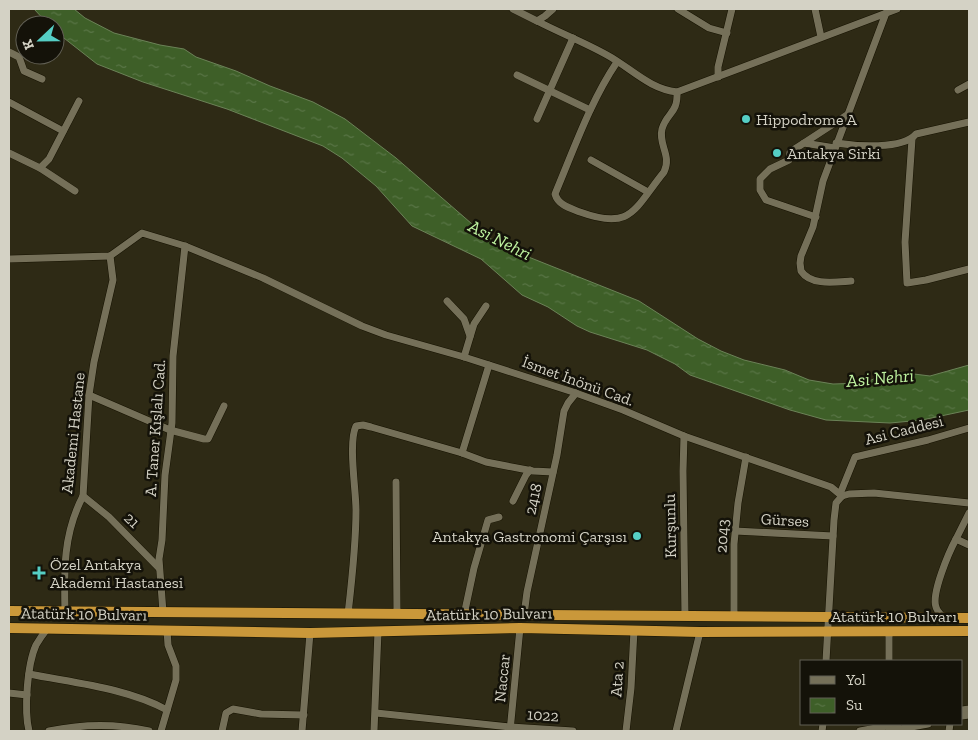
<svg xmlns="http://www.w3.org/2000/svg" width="978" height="740" font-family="'Zilla Slab',serif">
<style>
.water{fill:url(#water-ripples);stroke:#6b8257}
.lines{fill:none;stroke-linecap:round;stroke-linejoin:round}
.minor-casing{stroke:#161201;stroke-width:8}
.highway-casing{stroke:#161201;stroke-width:11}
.minor{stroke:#757059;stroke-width:7}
.highway{stroke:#ca983a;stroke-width:10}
.poi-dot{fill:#55cec5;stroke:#141209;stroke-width:2}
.labels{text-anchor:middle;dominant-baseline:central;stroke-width:5;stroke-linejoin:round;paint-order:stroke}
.poi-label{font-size:16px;fill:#d4d2c5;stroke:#141209;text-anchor:start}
.street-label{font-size:16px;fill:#d4d2c5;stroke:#141209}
.water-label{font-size:18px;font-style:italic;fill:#bef29f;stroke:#141209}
</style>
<defs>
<pattern id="water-ripples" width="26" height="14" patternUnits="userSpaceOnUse" patternTransform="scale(1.25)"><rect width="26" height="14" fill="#3e5f28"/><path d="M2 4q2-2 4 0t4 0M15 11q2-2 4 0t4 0" fill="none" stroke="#597546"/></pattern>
</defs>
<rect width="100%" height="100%" fill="#2e2a15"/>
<polygon class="water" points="34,9 74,9 85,18 114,33 160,45 184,49 196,57 236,71 270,86 313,102 345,119 396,158 487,237 526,256 639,301 698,339 721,351 744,360 785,370 809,380 833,384 865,383 882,375 898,372 930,376 969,365 969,410 922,420 890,423 826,420 790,410 690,375 675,364 647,350 590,332 577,326 548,307 522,295 481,259 412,226 376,186 342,158 323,146 227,109 143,82 97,64 55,31 55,25 49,25"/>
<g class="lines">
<g class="minor-casing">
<g id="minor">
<polyline points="513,9 537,21"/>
<path d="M 553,9 L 545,16 L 537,21 C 560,33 584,42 607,55 C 631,68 649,89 677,92 L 897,9"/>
<polyline points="678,9 709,28 727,33"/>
<polyline points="815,9 821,37"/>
<polyline points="9,52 19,57 24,71 42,79"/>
<path d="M 617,62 C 590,102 574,149 555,194 C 558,205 570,208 580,212 C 632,231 634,209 664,172 C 672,155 658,145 662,129 C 667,112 678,114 677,92"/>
<polyline points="517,75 590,110"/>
<polyline points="718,77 718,67 732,9"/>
<polyline points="958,90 969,84"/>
<polyline points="9,102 63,131"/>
<polyline points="537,119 573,38"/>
<polyline points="912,139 905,242 907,283 926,280 969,269"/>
<polyline points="804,143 847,115"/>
<path d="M 836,143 C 855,146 903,150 916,134 L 969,122"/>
<polyline points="9,153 40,168 49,159 79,101"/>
<polyline points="591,160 648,192"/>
<polyline points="40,168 75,191"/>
<polyline points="816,217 766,200 760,190 760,179 770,169 789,160 790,152 804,143 835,148"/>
<polyline points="9,259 110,256 142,233 185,246 263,278 362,326 386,335 464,357 573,392 623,410 684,436 831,487 842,496"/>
<path d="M 851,281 C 835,282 811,286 801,271 L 800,263 L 801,256 L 813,227 L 823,181 L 886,13"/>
<polyline points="447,301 464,319 470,336"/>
<polyline points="464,357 474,324 486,306"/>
<polyline points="89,395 170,430 204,439 208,439 224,406"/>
<polyline points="684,436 683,471 685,616"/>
<polyline points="462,453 489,365"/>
<polyline points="396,482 397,614"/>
<polyline points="840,494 855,457 928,440 969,428"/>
<polyline points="83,496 109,517 159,568"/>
<polyline points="842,496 849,494 874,493 969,503"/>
<polyline points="513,501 526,475 530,470"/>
<polyline points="735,531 833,536"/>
<polyline points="956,539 969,513"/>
<path d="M 65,612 C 64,571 63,534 83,496 L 89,395 L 94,362 L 113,280 L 110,256"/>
<polyline points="163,612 159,559 162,540 165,475 172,423 173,356 185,246"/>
<path d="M 348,614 C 352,579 356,545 356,510 C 356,490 348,443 356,426 L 363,425 L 371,427 L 462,453 L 486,462 L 533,471 L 553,472"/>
<polyline points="464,615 474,568 488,520 499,517"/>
<polyline points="524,615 527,592 557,455 564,411 568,403 576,393"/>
<polyline points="734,616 734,544 738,503 746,457"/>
<path d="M 943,617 C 941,615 937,611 936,607 C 931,594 949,552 956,539 L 969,545"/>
<polyline points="889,631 889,661"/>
<polyline points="826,661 834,520 836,503 842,496"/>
<path d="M 29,674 C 74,683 127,688 167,710"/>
<polyline points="9,693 27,695"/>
<polyline points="962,710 969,709"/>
<polyline points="376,713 511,727 573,731"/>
<polyline points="962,716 969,715"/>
<path d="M 29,731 C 24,711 27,665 36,645 C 39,640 43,634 47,629"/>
<path d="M 49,731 C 82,724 115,723 149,731"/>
<polyline points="161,731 176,680 176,666 168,645 167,630"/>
<polyline points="222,731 226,713 233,709 261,714 304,715"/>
<polyline points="302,731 310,633"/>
<polyline points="374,731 378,631"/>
<polyline points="510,731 520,628"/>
<polyline points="626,731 631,688 634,630"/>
<polyline points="676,731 700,632"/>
<polyline points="822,731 823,724"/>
<polyline points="860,731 898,724"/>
<polyline points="889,731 928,724"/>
<polyline points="949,731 950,724"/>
</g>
</g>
<g class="highway-casing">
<g id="highway">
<polyline points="9,611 969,618"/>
<polyline points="9,628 310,633 520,628 700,632 969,631"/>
</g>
</g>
<use href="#minor" class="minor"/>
<use href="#highway" class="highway"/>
</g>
<g class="poi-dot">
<circle cx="746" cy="119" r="5"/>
<circle cx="777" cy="153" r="5"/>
<circle cx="637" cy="536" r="5"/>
<path d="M36.5 565.5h5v5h5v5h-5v5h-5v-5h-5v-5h5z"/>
</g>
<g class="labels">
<g class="poi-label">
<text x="756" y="119">Hippodrome A</text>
<text x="787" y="153">Antakya Sirki</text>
<text x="627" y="536" text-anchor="end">Antakya Gastronomi Çarşısı</text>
<text x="50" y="564">Özel Antakya<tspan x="50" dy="18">Akademi Hastanesi</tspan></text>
</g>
<g class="street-label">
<text transform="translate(578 381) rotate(20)">İsmet İnönü Cad.</text>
<text transform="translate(155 428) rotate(-86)">A. Taner Kışlalı Cad.</text>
<text transform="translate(904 430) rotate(-14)">Asi Caddesi</text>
<text transform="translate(73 433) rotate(-84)">Akademi Hastane</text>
<text transform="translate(533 499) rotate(-78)">2418</text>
<text transform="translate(132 520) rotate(44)">21</text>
<text transform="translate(785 520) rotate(3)">Gürses</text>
<text transform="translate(670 526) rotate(-91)">Kurşunlu</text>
<text transform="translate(722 536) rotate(-87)">2043</text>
<text transform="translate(84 614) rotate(1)">Atatürk 10 Bulvarı</text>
<text transform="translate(489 614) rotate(-1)">Atatürk 10 Bulvarı</text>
<text x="894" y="616">Atatürk 10 Bulvarı</text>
<text transform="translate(502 678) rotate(-84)">Naccar</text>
<text transform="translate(617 679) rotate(-86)">Ata 2</text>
<text transform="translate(543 715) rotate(4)">1022</text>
</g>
<g class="water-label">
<text transform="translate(500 240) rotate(27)">Asi Nehri</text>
<text transform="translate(880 378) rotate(-5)">Asi Nehri</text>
</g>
</g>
<rect width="978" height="740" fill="none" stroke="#d4d2c5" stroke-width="20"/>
<rect x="800" y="660" width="162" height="65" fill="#141209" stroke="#615f54"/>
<rect x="810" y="676" width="25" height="8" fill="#757059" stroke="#615f54"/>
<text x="846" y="685" font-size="15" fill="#d4d2c5">Yol</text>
<rect x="810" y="698" width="25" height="15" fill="url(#water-ripples)" stroke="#615f54"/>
<text x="846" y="710" font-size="15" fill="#d4d2c5">Su</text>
<g transform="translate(40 40) rotate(248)"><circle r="24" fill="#141209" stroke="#615f54"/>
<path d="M0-4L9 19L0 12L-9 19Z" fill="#55cec5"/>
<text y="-8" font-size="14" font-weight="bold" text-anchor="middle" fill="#d4d2c5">K</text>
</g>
</svg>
